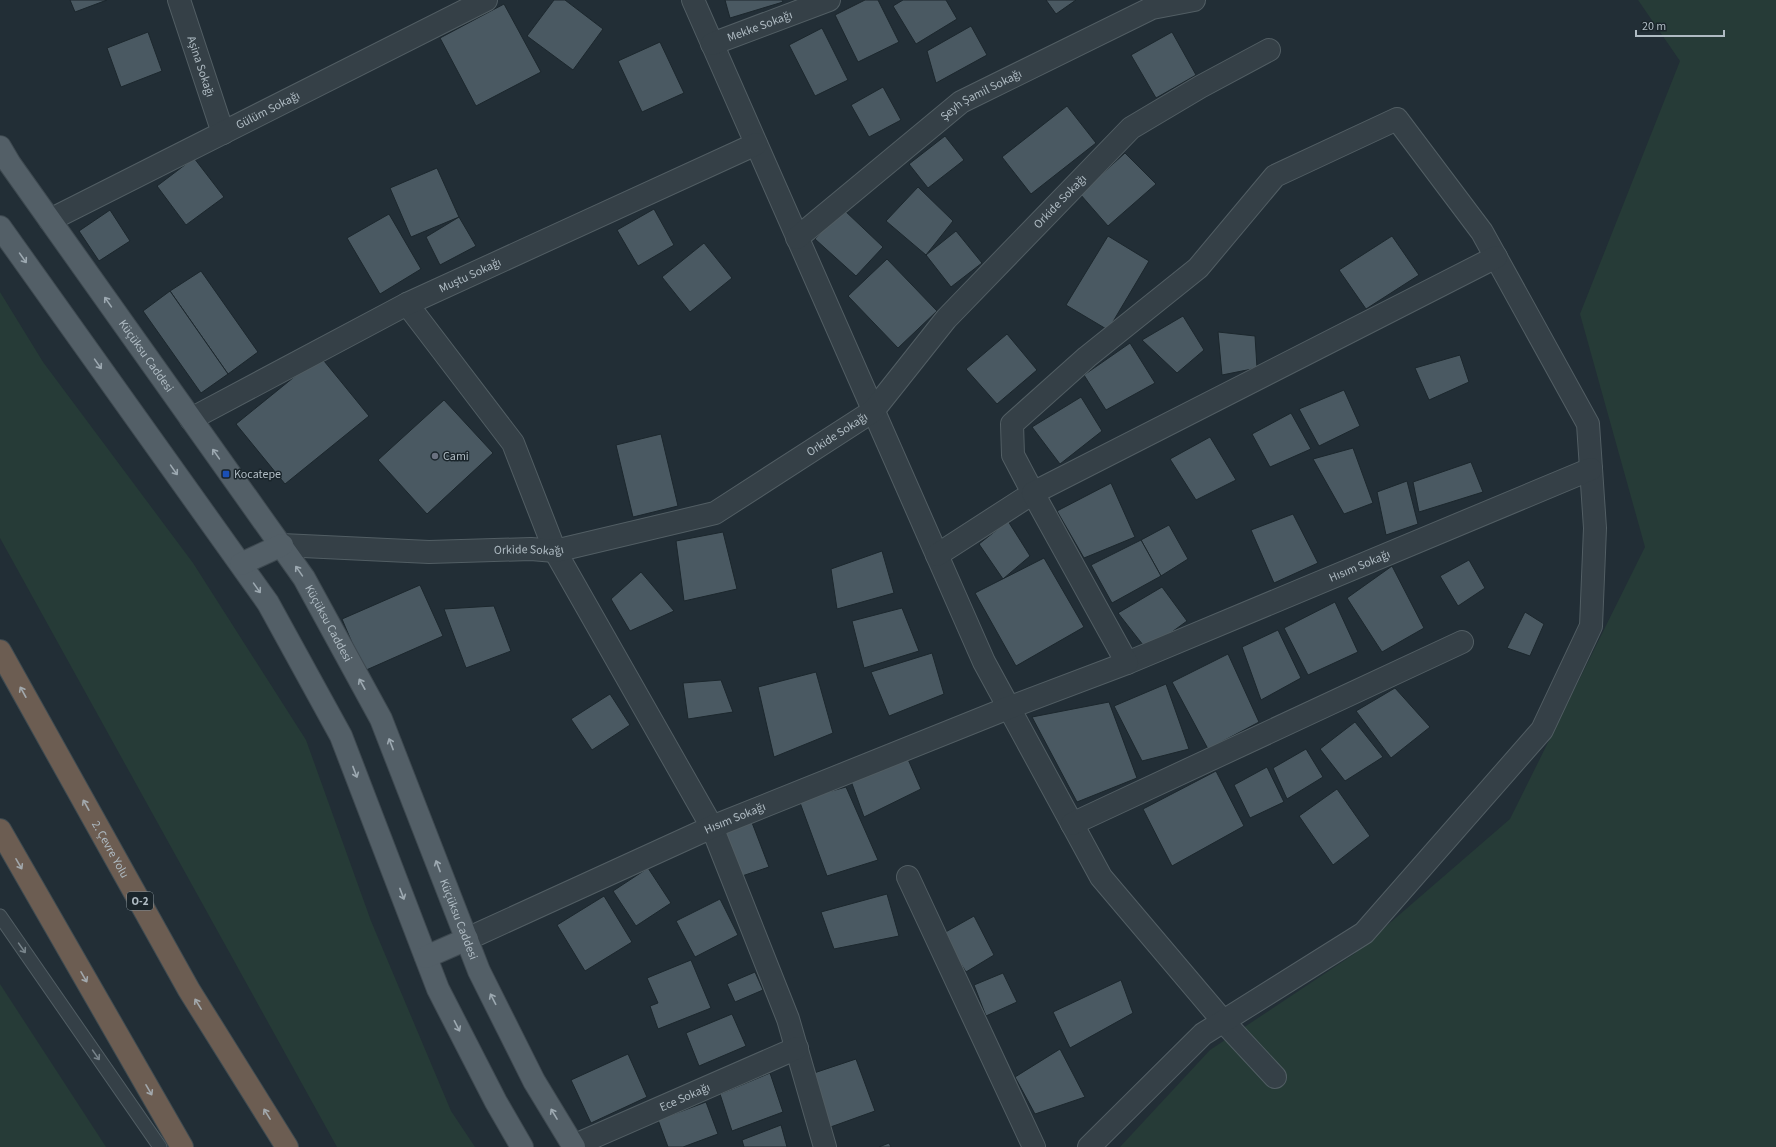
<svg xmlns="http://www.w3.org/2000/svg" width="1776" height="1147" font-family="'Source Sans 3',sans-serif">
<style>
.green{fill:#263b37}
.building{fill:#4a5962;stroke:#1c272d}
.lines{fill:none;stroke-linecap:round;stroke-linejoin:round}
.lane-casing{stroke:#525e64;stroke-width:15}
.street-casing{stroke:#525e64;stroke-width:24}
.primary-casing{stroke:#3e4950;stroke-width:24}
.highway-casing{stroke:#3f4b51;stroke-width:24}
.lane{stroke:#354047;stroke-width:13}
.street{stroke:#354047;stroke-width:22}
.primary{stroke:#535f67;stroke-width:22}
.highway{stroke:#6c5d52;stroke-width:22}
.oneway{stroke:#9da9b1}
.oneway2{stroke:#a2a8ac}
.oneway3{stroke:#78848b}
.worship-dot{fill:#6b7280;stroke:#1a252b;stroke-width:1.5}
.transit-dot{fill:#1a4fb4;stroke:#1a252b;stroke-width:1.5}
.labels{text-anchor:middle;dominant-baseline:central;stroke-width:3;stroke-linejoin:round;paint-order:stroke}
.shield{fill:#1a252b;stroke:#828e95;stroke-width:1}
.shield-label{font-size:11px;font-weight:bold;fill:#afbbc3}
.street-label{font-size:12px;fill:#afbbc3;stroke:#1a252b}
.poi-label{font-size:12px;fill:#afbbc3;stroke:#1a252b;text-anchor:start}
</style>
<rect width="100%" height="100%" fill="#222e36"/>
<g class="green">
<polygon points="1638,0 1776,0 1776,1147 1120,1147 1210,1050 1354,954 1510,819 1645,547 1580,314 1680,61"/>
<polygon points="0,292 43,362 193,563 306,740 371,921 451,1111 475,1147 337,1147 0,538"/>
<polygon points="0,984 106,1147 0,1147"/>
</g>
<g class="building">
<polygon points="70,0 107,0 75,12"/>
<polygon points="554,0 565,0 603,29 573,70 527,36"/>
<polygon points="725,0 782,0 783,2 730,18"/>
<polygon points="865,0 878,0 899,42 858,62 835,15"/>
<polygon points="903,0 946,0 957,19 916,44 893,6"/>
<polygon points="1046,0 1076,0 1056,14"/>
<polygon points="504,4 541,72 476,106 440,38"/>
<polygon points="971,26 987,55 936,83 927,51"/>
<polygon points="822,28 848,80 815,96 789,45"/>
<polygon points="148,32 162,71 121,87 107,48"/>
<polygon points="1172,32 1196,75 1156,98 1131,55"/>
<polygon points="660,42 684,93 642,112 618,61"/>
<polygon points="883,87 901,120 869,137 851,105"/>
<polygon points="1067,106 1096,143 1031,194 1002,157"/>
<polygon points="945,136 964,160 928,188 909,164"/>
<polygon points="1125,153 1156,184 1108,226 1080,194"/>
<polygon points="194,158 224,197 186,225 157,186"/>
<polygon points="437,168 459,217 411,237 390,188"/>
<polygon points="918,187 953,221 926,255 886,221"/>
<polygon points="654,209 674,245 638,266 617,230"/>
<polygon points="843,209 883,247 856,276 815,239"/>
<polygon points="110,210 130,241 99,261 79,231"/>
<polygon points="389,214 421,269 380,294 347,238"/>
<polygon points="459,217 476,246 440,265 426,237"/>
<polygon points="956,231 982,263 951,287 926,255"/>
<polygon points="1108,236 1149,261 1108,330 1066,305"/>
<polygon points="1392,236 1419,275 1366,309 1339,270"/>
<polygon points="704,243 732,278 690,312 662,277"/>
<polygon points="887,259 937,311 898,348 848,296"/>
<polygon points="201,271 258,352 228,374 170,291"/>
<polygon points="170,291 228,374 201,393 143,311"/>
<polygon points="1183,316 1204,350 1177,373 1142,340"/>
<polygon points="1218,332 1255,336 1257,368 1222,375"/>
<polygon points="1007,334 1037,370 997,404 966,369"/>
<polygon points="1130,343 1155,383 1106,410 1084,375"/>
<polygon points="1460,355 1469,382 1429,400 1415,368"/>
<polygon points="320,356 369,416 285,484 236,424"/>
<polygon points="1344,390 1360,426 1319,446 1299,409"/>
<polygon points="1081,397 1102,431 1060,464 1032,427"/>
<polygon points="444,400 493,453 427,514 378,460"/>
<polygon points="1291,413 1311,449 1270,467 1252,434"/>
<polygon points="661,434 678,506 633,517 616,445"/>
<polygon points="1210,437 1236,480 1196,500 1170,459"/>
<polygon points="1353,448 1373,503 1344,514 1313,459"/>
<polygon points="1471,462 1483,492 1419,512 1413,482"/>
<polygon points="1407,481 1418,524 1386,535 1377,492"/>
<polygon points="1111,483 1135,537 1084,558 1057,511"/>
<polygon points="1293,514 1318,563 1274,583 1251,530"/>
<polygon points="1008,521 1030,556 1003,579 979,544"/>
<polygon points="1169,525 1188,559 1161,576 1141,540"/>
<polygon points="723,532 737,589 684,601 676,541"/>
<polygon points="1141,540 1161,576 1112,603 1091,565"/>
<polygon points="882,551 894,593 837,609 831,569"/>
<polygon points="1044,558 1084,627 1016,666 975,593"/>
<polygon points="1469,560 1485,588 1458,606 1440,576"/>
<polygon points="1392,566 1424,628 1382,652 1347,598"/>
<polygon points="641,572 674,611 630,631 611,599"/>
<polygon points="420,585 443,636 364,671 342,619"/>
<polygon points="1162,587 1187,621 1147,650 1118,613"/>
<polygon points="1335,602 1358,652 1308,675 1284,628"/>
<polygon points="494,606 511,651 466,668 444,609"/>
<polygon points="902,608 919,651 864,668 852,621"/>
<polygon points="1525,612 1544,624 1530,656 1507,648"/>
<polygon points="1278,630 1301,678 1261,700 1242,647"/>
<polygon points="932,653 944,694 889,716 871,672"/>
<polygon points="1228,654 1259,722 1208,749 1172,682"/>
<polygon points="816,672 833,733 774,757 758,687"/>
<polygon points="721,680 733,712 688,719 683,683"/>
<polygon points="1166,684 1189,749 1142,761 1114,706"/>
<polygon points="1395,688 1430,727 1391,758 1356,711"/>
<polygon points="610,694 630,725 592,750 571,719"/>
<polygon points="1109,702 1137,778 1077,802 1032,717"/>
<polygon points="1355,722 1383,757 1345,781 1320,749"/>
<polygon points="1306,749 1323,777 1287,799 1273,768"/>
<polygon points="907,757 921,789 864,817 851,781"/>
<polygon points="1267,767 1284,802 1250,818 1234,785"/>
<polygon points="1216,771 1244,826 1172,866 1143,809"/>
<polygon points="846,787 878,860 827,876 799,800"/>
<polygon points="1337,789 1370,836 1333,865 1299,816"/>
<polygon points="751,820 769,867 739,877 724,830"/>
<polygon points="648,868 671,903 636,926 613,891"/>
<polygon points="887,894 899,936 834,949 821,912"/>
<polygon points="604,896 632,942 585,971 557,925"/>
<polygon points="720,899 738,935 695,957 676,921"/>
<polygon points="974,916 994,955 966,972 942,934"/>
<polygon points="691,960 711,1008 658,1029 650,1006 658,1003 647,978"/>
<polygon points="755,972 763,990 735,1002 727,984"/>
<polygon points="1003,973 1017,1002 986,1016 974,985"/>
<polygon points="1121,980 1133,1013 1070,1048 1053,1012"/>
<polygon points="732,1014 746,1046 699,1066 686,1033"/>
<polygon points="1060,1049 1085,1097 1035,1114 1015,1077"/>
<polygon points="628,1054 647,1097 591,1123 571,1080"/>
<polygon points="856,1059 875,1111 825,1129 805,1076"/>
<polygon points="770,1073 783,1112 732,1131 720,1094"/>
<polygon points="706,1102 718,1134 683,1147 668,1147 658,1120"/>
<polygon points="781,1125 787,1147 744,1147 742,1140"/>
<polygon points="889,1143 891,1147 879,1147"/>
</g>
<g class="lines">
<g class="lane-casing">
<polyline id="lane" points="0,916 160,1147"/>
</g>
<g class="street-casing">
<g id="street">
<path id="s1" d="M 179,0 L 223,133"/>
<polyline points="693,0 984,662 1101,877 1223,1021 1275,1077"/>
<path id="s2" d="M 712,44 L 829,0"/>
<path id="s3" d="M 50,220 L 486,0"/>
<path id="s4" d="M 797,238 L 961,102 L 1152,8 L 1194,0"/>
<polyline points="407,304 513,443 555,551 712,827 788,1019 825,1147"/>
<path id="s5" d="M 191,419 L 407,304 L 756,144"/>
<path id="s6" d="M 282,545 L 429,552 L 531,549 L 555,551 L 715,513 L 873,411 L 946,319 L 1131,128 L 1200,87 L 1269,50"/>
<polyline points="937,555 1033,493 1013,455 1012,424 1087,357 1198,268 1275,176 1397,119 1482,232 1588,424 1595,528 1591,626 1542,730 1364,933 1203,1034 1089,1147"/>
<path id="s7" d="M 1127,663 L 1591,469"/>
<polyline points="1072,824 1462,642"/>
<polyline points="908,877 1034,1147"/>
<path id="s8" d="M 467,939 L 712,827 L 1008,708 L 1127,663 L 1033,493 L 1496,257"/>
<path id="s9" d="M 573,1146 L 797,1048"/>
</g>
</g>
<g class="primary-casing">
<g id="primary">
<path id="s10" d="M 0,147 L 10,164 L 304,578 L 381,719 L 479,971 L 534,1081 L 574,1147"/>
<polyline points="0,227 268,603 341,736 438,989 496,1102 522,1147"/>
<polyline points="241,564 282,545"/>
<polyline points="426,957 467,939"/>
</g>
</g>
<g class="highway-casing">
<g id="highway">
<path id="s11" d="M 0,651 L 189,990 L 287,1147"/>
<polyline points="0,830 182,1147"/>
</g>
</g>
<use href="#lane" class="lane"/>
<use href="#street" class="street"/>
<use href="#primary" class="primary"/>
<use href="#highway" class="highway"/>
</g>
<defs><path id="oneway-shaft" d="M-6 0H5M1.5-3L5.5 0L1.5 3" fill="none" stroke-width="1.6" stroke-linecap="round" stroke-linejoin="round"/></defs>
<g class="oneway">
<use href="#oneway-shaft" transform="translate(23 258) rotate(55)"/>
<use href="#oneway-shaft" transform="translate(108 302) rotate(-125)"/>
<use href="#oneway-shaft" transform="translate(98 364) rotate(55)"/>
<use href="#oneway-shaft" transform="translate(216 454) rotate(-125)"/>
<use href="#oneway-shaft" transform="translate(174 470) rotate(55)"/>
<use href="#oneway-shaft" transform="translate(299 571) rotate(-125)"/>
<use href="#oneway-shaft" transform="translate(257 588) rotate(55)"/>
<use href="#oneway-shaft" transform="translate(362 684) rotate(-119)"/>
<use href="#oneway-shaft" transform="translate(391 744) rotate(-111)"/>
<use href="#oneway-shaft" transform="translate(355 772) rotate(69)"/>
<use href="#oneway-shaft" transform="translate(438 866) rotate(-111)"/>
<use href="#oneway-shaft" transform="translate(402 894) rotate(69)"/>
<use href="#oneway-shaft" transform="translate(493 999) rotate(-117)"/>
<use href="#oneway-shaft" transform="translate(457 1026) rotate(63)"/>
<use href="#oneway-shaft" transform="translate(554 1114) rotate(-121)"/>
</g>
<g class="oneway2">
<use href="#oneway-shaft" transform="translate(23 692) rotate(-119)"/>
<use href="#oneway-shaft" transform="translate(86 805) rotate(-119)"/>
<use href="#oneway-shaft" transform="translate(19 864) rotate(60)"/>
<use href="#oneway-shaft" transform="translate(84 977) rotate(60)"/>
<use href="#oneway-shaft" transform="translate(198 1004) rotate(-122)"/>
<use href="#oneway-shaft" transform="translate(149 1090) rotate(60)"/>
<use href="#oneway-shaft" transform="translate(267 1114) rotate(-122)"/>
</g>
<g class="oneway3">
<use href="#oneway-shaft" transform="translate(22 948) rotate(55)"/>
<use href="#oneway-shaft" transform="translate(96 1055) rotate(55)"/>
</g>
<circle class="worship-dot" cx="435" cy="456" r="4"/>
<rect class="transit-dot" x="222" y="470" width="8" height="8" rx="2"/>
<g class="labels">
<rect class="shield" x="127" y="892" width="26" height="18" rx="3"/>
<g class="shield-label">
<text x="140" y="901">O-2</text>
</g>
<g class="street-label">
<text stroke="none"><textPath href="#s2" startOffset="51">Mekke Sokağı</textPath></text>
<text stroke="none"><textPath href="#s1" startOffset="70">Aşina Sokağı</textPath></text>
<text stroke="none"><textPath href="#s4" startOffset="234">Şeyh Şamil Sokağı</textPath></text>
<text stroke="none"><textPath href="#s3" startOffset="244">Gülüm Sokağı</textPath></text>
<text stroke="none"><textPath href="#s6" startOffset="907">Orkide Sokağı</textPath></text>
<text stroke="none"><textPath href="#s5" startOffset="314">Muştu Sokağı</textPath></text>
<text stroke="none"><textPath href="#s10" startOffset="255">Küçüksu Caddesi</textPath></text>
<text stroke="none"><textPath href="#s6" startOffset="583">Orkide Sokağı</textPath></text>
<text stroke="none"><textPath href="#s6" startOffset="247">Orkide Sokağı</textPath></text>
<text stroke="none"><textPath href="#s7" startOffset="252">Hısım Sokağı</textPath></text>
<text stroke="none"><textPath href="#s10" startOffset="579">Küçüksu Caddesi</textPath></text>
<text stroke="none"><textPath href="#s8" startOffset="294">Hısım Sokağı</textPath></text>
<text stroke="none"><textPath href="#s11" startOffset="227">2. Çevre Yolu</textPath></text>
<text stroke="none"><textPath href="#s10" startOffset="903">Küçüksu Caddesi</textPath></text>
<text stroke="none"><textPath href="#s9" startOffset="122">Ece Sokağı</textPath></text>
</g>
<g class="poi-label">
<text x="443" y="456">Cami</text>
<text x="234" y="474">Kocatepe</text>
</g>
</g>
<path d="M1636 30v6h88v-6" fill="none" stroke="#afbbc3" stroke-width="2"/>
<text x="1642" y="30" font-size="12" fill="#afbbc3" stroke="#1a252b" stroke-width="3" paint-order="stroke">20 m</text>
</svg>
